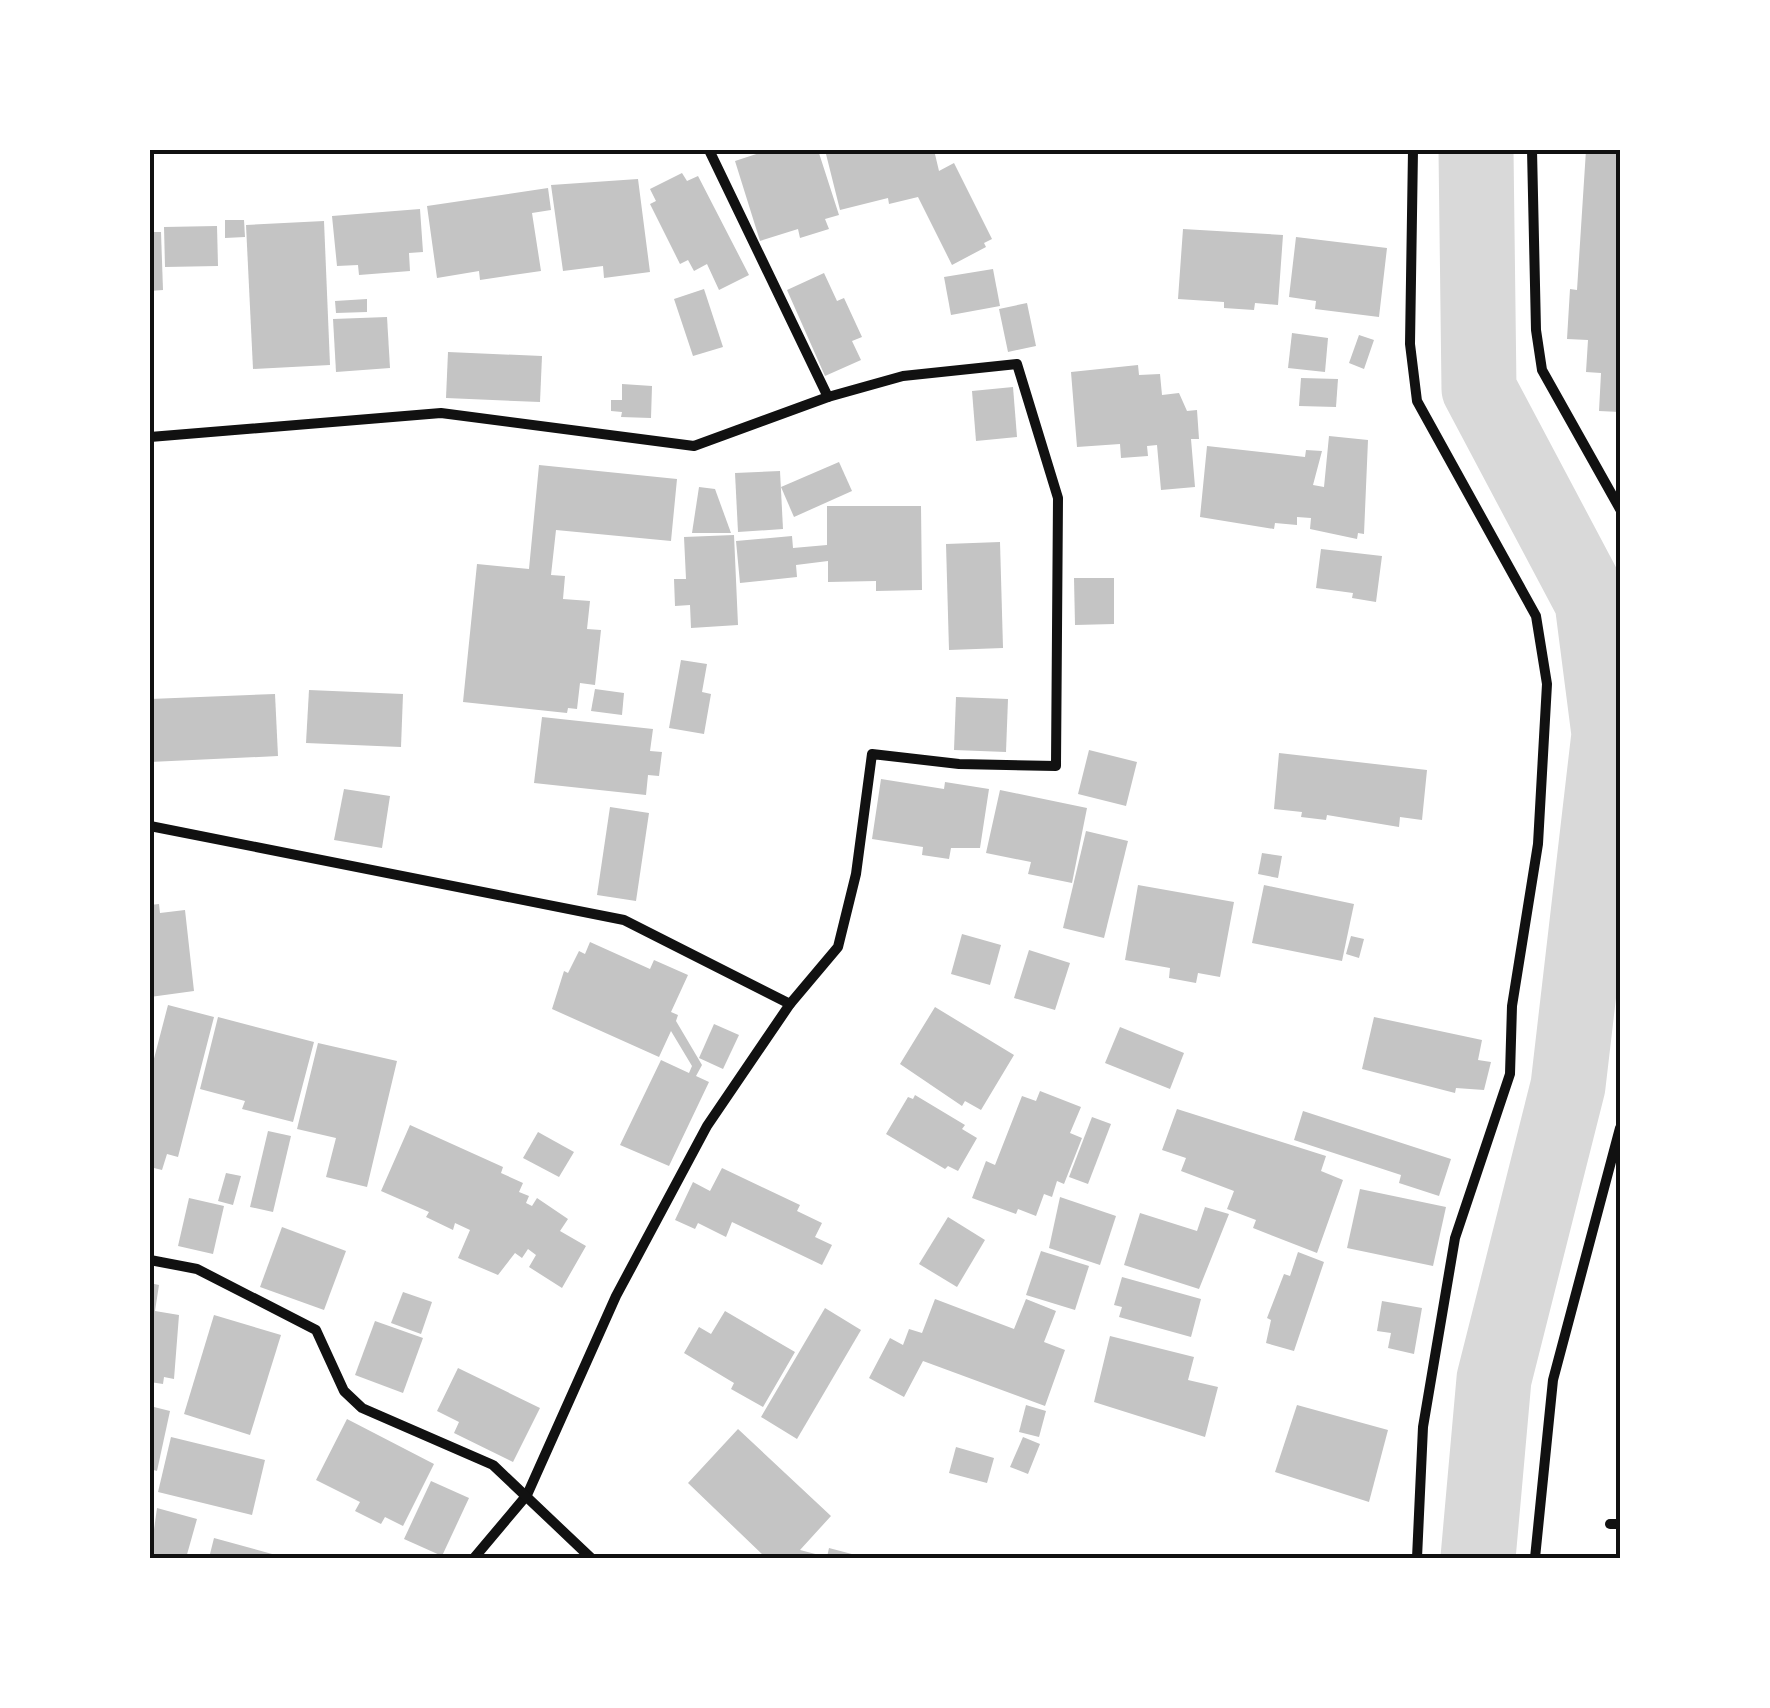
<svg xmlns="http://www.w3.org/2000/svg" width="1770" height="1708" font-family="Helvetica,sans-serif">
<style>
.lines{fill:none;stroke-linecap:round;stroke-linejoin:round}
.river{stroke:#d9d9d9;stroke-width:75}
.building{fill:#c4c4c4}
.minor{stroke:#111;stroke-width:10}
.neatline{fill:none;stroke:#111;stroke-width:4}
</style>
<rect width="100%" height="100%" fill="#fff"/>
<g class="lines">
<polyline class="river" points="1476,150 1479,389 1592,602 1609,734 1568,1086 1494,1379 1478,1558"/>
</g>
<g class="building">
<polygon points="769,150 818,150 839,215 825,219 829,229 800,238 798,229 760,241 735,161"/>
<polygon points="825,150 934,150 939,171 954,163 992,239 984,243 986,247 952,265 918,197 889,204 888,198 840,210"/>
<polygon points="1586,150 1620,150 1620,412 1599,411 1601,373 1586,372 1588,340 1567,339 1570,289 1577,290"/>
<polygon points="682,173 687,181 698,176 749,275 719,290 707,264 694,271 688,260 680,264 650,204 656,201 650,189"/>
<polygon points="638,179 650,272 604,278 603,266 563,271 551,185"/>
<polygon points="548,188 551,210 532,213 541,271 480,280 479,271 437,278 427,206"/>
<polygon points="420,209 423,252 409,253 410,271 359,275 358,265 337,266 332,216"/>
<polygon points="225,220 244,220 245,237 225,238"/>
<polygon points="324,221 330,365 253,369 246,225"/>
<polygon points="217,226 218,266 165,267 164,227"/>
<polygon points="1183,229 1283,235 1278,305 1255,303 1254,310 1224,308 1224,302 1178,299"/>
<polygon points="150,232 161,232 163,290 150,291"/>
<polygon points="1296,237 1387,248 1379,317 1315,309 1316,301 1289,297"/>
<polygon points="993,269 1000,306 951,315 944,277"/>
<polygon points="824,273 837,301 844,298 862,337 852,341 861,360 825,376 787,290"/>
<polygon points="704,289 723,347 693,356 674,299"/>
<polygon points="367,299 367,312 336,313 335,301"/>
<polygon points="1027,303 1036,346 1008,352 999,309"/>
<polygon points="387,317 390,368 336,372 333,319"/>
<polygon points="1292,333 1328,338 1325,372 1288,368"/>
<polygon points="1359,335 1374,340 1364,369 1349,363"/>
<polygon points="448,352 542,356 540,402 446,398"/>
<polygon points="1138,365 1139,375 1160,374 1162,395 1179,393 1187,411 1197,410 1199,439 1191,439 1195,487 1161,490 1157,445 1147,446 1148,456 1121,458 1120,444 1077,447 1071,372"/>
<polygon points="1301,378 1338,379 1336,407 1299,406"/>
<polygon points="622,384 652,386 651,418 621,417 622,412 611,411 611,400 622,400"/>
<polygon points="1013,387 1017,437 976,441 972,391"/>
<polygon points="1329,436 1368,440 1364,534 1358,533 1357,539 1310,529 1311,518 1297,517 1297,525 1275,523 1274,529 1200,517 1207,446 1305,457 1306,450 1322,451 1313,485 1324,487"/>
<polygon points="839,462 852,491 794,517 781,487"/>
<polygon points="539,465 677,479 671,541 556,530 551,575 565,576 563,599 590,601 587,629 601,630 595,685 580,683 577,709 568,708 567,713 463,702 477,564 529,569"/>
<polygon points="780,471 783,529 738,532 735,473"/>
<polygon points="699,487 715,489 731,533 692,533"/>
<polygon points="827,506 921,506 922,590 876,591 876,581 828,582 828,561 796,565 797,577 740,583 736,541 792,536 793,548 827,545"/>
<polygon points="734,535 738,625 691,628 690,605 675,606 674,579 686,579 684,537"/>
<polygon points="1000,542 1003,648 949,650 946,544"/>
<polygon points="1321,549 1382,556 1376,602 1352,598 1353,593 1316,588"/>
<polygon points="1074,578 1114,578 1114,624 1075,625"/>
<polygon points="681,660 707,664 702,692 711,694 704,734 669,728"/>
<polygon points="595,689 624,693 622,715 591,711"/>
<polygon points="309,690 403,694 401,747 306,743"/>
<polygon points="275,694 278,756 150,762 150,699"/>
<polygon points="956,697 1008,699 1006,752 954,750"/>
<polygon points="542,717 653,729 650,751 662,752 659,776 648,775 646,795 534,783"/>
<polygon points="1089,750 1137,762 1126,806 1078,794"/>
<polygon points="1279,753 1427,770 1422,820 1400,817 1399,827 1327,815 1326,820 1301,817 1302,812 1274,809"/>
<polygon points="881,779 944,789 945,782 989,789 980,848 951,848 949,859 922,855 923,847 872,839"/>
<polygon points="344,789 390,796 382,848 334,840"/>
<polygon points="1000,790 1087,808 1072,883 1028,874 1031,862 986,853"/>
<polygon points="610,807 649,813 636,901 597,895"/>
<polygon points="1086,831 1128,841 1104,938 1063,928"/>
<polygon points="1262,853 1282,856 1278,878 1258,874"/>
<polygon points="1138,885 1234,902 1220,977 1198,973 1196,983 1169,978 1170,968 1125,960"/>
<polygon points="1264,885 1354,904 1342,961 1252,943"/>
<polygon points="159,904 160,913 185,910 194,991 150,997 150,905"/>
<polygon points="962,934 1001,945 990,985 951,974"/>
<polygon points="1351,936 1364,939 1359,958 1346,954"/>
<polygon points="590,942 650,969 654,960 688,975 671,1012 678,1015 676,1021 702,1065 696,1076 709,1082 669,1166 620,1145 661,1060 689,1073 692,1066 671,1031 659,1057 552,1009 564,971 568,973 579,951 585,954"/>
<polygon points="1029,950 1070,963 1055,1010 1014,998"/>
<polygon points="168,1005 214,1017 178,1157 167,1154 162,1170 150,1167 150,1074"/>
<polygon points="935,1007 1014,1055 981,1110 965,1101 962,1106 900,1064"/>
<polygon points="218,1017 314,1042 293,1122 242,1109 245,1101 200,1089"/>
<polygon points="1374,1017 1482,1040 1478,1060 1491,1062 1484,1090 1456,1088 1455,1093 1362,1069"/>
<polygon points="714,1024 739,1035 723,1069 699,1058"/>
<polygon points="1120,1027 1184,1053 1170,1089 1105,1063"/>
<polygon points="318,1043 397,1061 367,1187 326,1177 336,1138 297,1129"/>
<polygon points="1040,1091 1081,1107 1070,1133 1082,1138 1064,1184 1057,1181 1052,1197 1044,1194 1036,1216 1018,1209 1016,1214 972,1198 986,1161 995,1165 1022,1096 1036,1101"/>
<polygon points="915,1095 965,1125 962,1129 977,1138 958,1171 948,1166 945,1169 886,1134 908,1097 913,1099"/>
<polygon points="1177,1109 1326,1156 1321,1171 1343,1180 1317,1253 1253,1228 1256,1220 1227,1209 1234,1191 1181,1171 1186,1158 1162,1150"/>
<polygon points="1303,1111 1451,1159 1439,1196 1399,1183 1401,1175 1294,1140"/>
<polygon points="1092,1117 1111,1124 1088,1184 1069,1177"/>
<polygon points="410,1125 503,1167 501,1173 523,1183 519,1192 529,1196 526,1203 532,1206 537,1198 568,1219 560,1231 586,1246 562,1288 529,1267 536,1255 528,1249 522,1258 515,1253 498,1275 458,1258 470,1230 455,1223 453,1230 426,1217 429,1212 381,1191"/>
<polygon points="268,1131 291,1136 273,1212 250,1207"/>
<polygon points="538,1132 574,1152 559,1177 523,1158"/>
<polygon points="722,1168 800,1205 797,1211 822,1223 815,1237 832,1245 822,1265 732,1222 726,1237 698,1223 695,1229 675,1220 693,1182 710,1191"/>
<polygon points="226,1173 241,1176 233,1205 218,1201"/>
<polygon points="1360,1189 1446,1207 1433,1266 1347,1248"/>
<polygon points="1060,1197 1116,1216 1100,1265 1049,1248"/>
<polygon points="189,1198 224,1206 213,1254 178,1246"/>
<polygon points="1205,1207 1229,1214 1199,1289 1124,1265 1140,1213 1197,1231"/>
<polygon points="948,1217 985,1240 957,1287 919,1264"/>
<polygon points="282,1227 346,1251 324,1310 260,1287"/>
<polygon points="1041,1251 1089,1266 1075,1310 1026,1295"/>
<polygon points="1298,1252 1324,1262 1294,1351 1266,1343 1271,1320 1267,1318 1284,1274 1290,1276"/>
<polygon points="1122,1277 1201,1299 1191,1337 1119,1317 1122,1307 1114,1305"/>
<polygon points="150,1283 159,1285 155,1311 179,1315 174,1379 164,1377 163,1384 150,1382"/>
<polygon points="403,1292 432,1302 421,1334 391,1323"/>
<polygon points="935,1299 1014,1329 1026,1299 1056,1311 1044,1342 1065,1350 1045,1406 923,1361 904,1397 869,1378 890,1338 903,1345 909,1329 922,1333"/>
<polygon points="1382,1301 1422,1308 1414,1354 1388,1348 1391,1333 1377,1331"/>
<polygon points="825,1308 861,1330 797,1439 761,1417"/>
<polygon points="725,1311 795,1352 763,1407 731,1389 734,1383 684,1353 699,1327 711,1334"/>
<polygon points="214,1315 281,1335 250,1435 184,1414"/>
<polygon points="375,1321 423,1338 403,1393 355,1375"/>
<polygon points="1110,1336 1194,1357 1188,1380 1218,1387 1205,1437 1094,1402"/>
<polygon points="458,1368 540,1408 513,1462 454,1433 459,1422 437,1411"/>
<polygon points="1026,1405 1046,1411 1039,1437 1019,1432"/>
<polygon points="1297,1405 1388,1430 1369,1502 1275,1472"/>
<polygon points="150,1406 170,1411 157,1471 150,1469"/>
<polygon points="347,1419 434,1464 403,1526 385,1517 381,1524 355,1511 360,1502 316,1480"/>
<polygon points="738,1429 831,1516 800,1550 827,1557 829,1548 867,1558 766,1558 688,1483"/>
<polygon points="171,1437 265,1460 252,1515 158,1492"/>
<polygon points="1023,1437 1040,1444 1028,1474 1010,1467"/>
<polygon points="956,1447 994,1458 987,1483 949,1473"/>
<polygon points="431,1481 469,1498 442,1556 404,1539"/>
<polygon points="157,1508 197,1519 186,1558 150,1558"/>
<polygon points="214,1538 283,1557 283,1558 209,1558"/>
</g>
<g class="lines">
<g class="minor">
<polyline points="709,150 828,397"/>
<polyline points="1413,150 1410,344 1417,401 1536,616 1547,684 1538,844 1512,1006 1510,1074 1455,1238 1423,1427 1417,1558"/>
<polyline points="1532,150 1536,330 1542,370 1620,509"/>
<polyline points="150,437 441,413 694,446 828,397 903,376 1017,364 1058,498 1056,766 959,764 872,754 856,874 838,947 790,1004 707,1126 616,1296 527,1495 474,1558"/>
<polyline points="150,826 624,920 790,1004"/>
<polyline points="150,1260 197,1269 316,1330 344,1391 362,1408 493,1465 591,1558"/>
<polyline points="1610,1524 1620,1524"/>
<polyline points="1535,1558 1553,1380 1620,1128"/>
</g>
</g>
<rect width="1770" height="1708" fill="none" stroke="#ffffff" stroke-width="305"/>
<rect x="152" y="152" width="1466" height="1404" class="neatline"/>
</svg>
